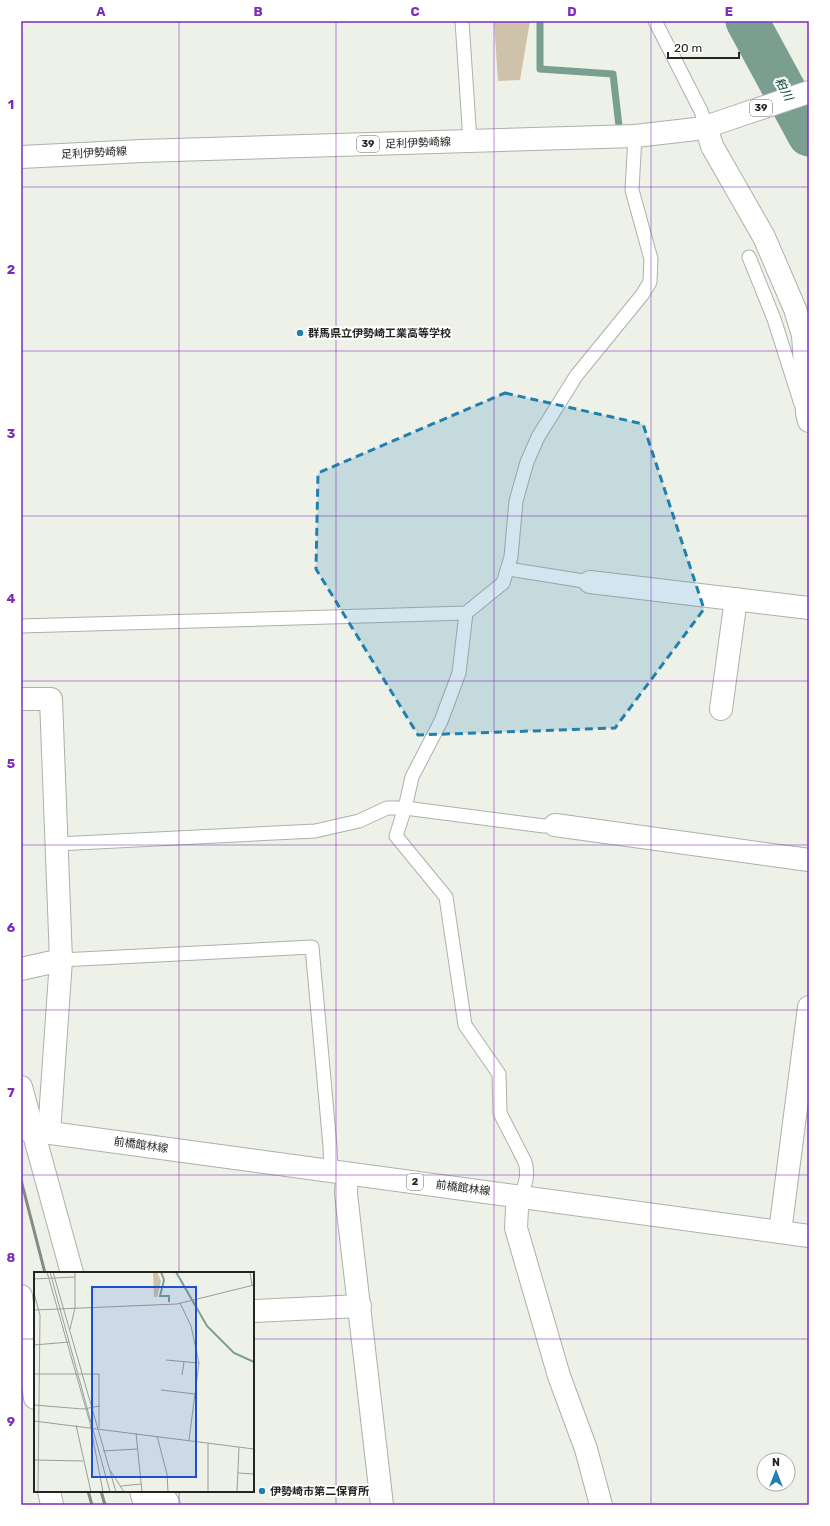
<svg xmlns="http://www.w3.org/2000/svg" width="830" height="1526" font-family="Rubik,'Noto Sans JP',sans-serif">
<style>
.green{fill:#cec2ab}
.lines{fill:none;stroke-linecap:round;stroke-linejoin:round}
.stream{stroke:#7a9f91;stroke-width:7}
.river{stroke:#7a9f91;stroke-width:43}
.service-casing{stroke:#adb1a8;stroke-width:15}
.minor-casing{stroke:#adb1a8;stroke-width:24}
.primary-casing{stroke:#adb1a8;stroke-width:24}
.service{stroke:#fff;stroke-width:13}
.minor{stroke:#fff;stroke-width:22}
.primary{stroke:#fff;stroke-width:22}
.rail{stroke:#878a83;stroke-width:3}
.marked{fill:#2380ad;fill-opacity:0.2;stroke:#2380ad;stroke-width:3;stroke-dasharray:8 5;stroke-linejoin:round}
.grid{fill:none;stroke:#7b2cbf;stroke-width:1;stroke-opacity:0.55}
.poi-dot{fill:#2380ad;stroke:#fff;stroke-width:1.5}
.labels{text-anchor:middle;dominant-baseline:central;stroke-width:4;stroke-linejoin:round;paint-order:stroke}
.shield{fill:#fff;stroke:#656664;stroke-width:1}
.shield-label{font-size:10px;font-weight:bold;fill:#232521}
.street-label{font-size:11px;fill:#232521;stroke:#fff}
.poi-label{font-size:11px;font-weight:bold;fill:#232521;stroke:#fff;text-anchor:start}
.water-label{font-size:12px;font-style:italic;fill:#043c2e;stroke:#fff}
.inset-river{fill:none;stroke:#7a9f91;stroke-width:2}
.inset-road{fill:none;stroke:#9c9f98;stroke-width:1}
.view{fill:#1d4ed8;fill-opacity:0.15;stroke:#1d4ed8;stroke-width:2}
.inset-edge{fill:none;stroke:#232521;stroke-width:2}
.neatline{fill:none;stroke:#7b2cbf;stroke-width:1.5}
.grid-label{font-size:13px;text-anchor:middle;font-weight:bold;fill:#7b2cbf}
</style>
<rect width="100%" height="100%" fill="#edf1e8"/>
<polygon class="green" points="494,21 530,21 520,80 498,81"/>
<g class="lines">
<polyline class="stream" points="540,21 540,69 613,74 619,126"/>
<polyline class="river" points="747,21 809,135"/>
<g class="service-casing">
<g id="service">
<polyline points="462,21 470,141"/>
<polyline points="655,21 701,111 706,126"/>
<polyline points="749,257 774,319 801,404"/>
<polyline points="508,569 590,582"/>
<path d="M 466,613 L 459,673 L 441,721 L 412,777 L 405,808 L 396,836 L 446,897 L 465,1025 L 499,1074 L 500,1113 L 525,1162 C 529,1175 525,1184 521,1196"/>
<polyline points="21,626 466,613 503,583 511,557 516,501 527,462 538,437 576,376 642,295 650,282 651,259 632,190 635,136"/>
<polyline points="57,844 315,831 359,821 387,808 405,808 544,826 555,825"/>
<polyline points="61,960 312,947 330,1146 331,1171"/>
</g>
</g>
<g class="minor-casing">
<g id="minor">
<polyline points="706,126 712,146 764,237 795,309 803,335 805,365 807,413 809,421"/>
<polyline points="590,582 809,608"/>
<polyline points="21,699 51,699 61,960 49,1133"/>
<polyline points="721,709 736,599"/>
<polyline points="555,825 809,860"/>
<polyline points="21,969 61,960"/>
<polyline points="21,1087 72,1273"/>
<polyline points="347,1174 346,1194 382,1505"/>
<polyline points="521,1196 517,1208 516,1228 559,1376 586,1449 601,1505"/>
<polyline points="780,1232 809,1007"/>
<polyline points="21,1296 35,1398"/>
<polyline points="253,1311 360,1306"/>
<polyline points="49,1491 52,1505"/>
<polyline points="141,1491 145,1505"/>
<polyline points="161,1491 169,1505"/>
</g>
</g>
<g class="primary-casing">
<g id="primary">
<polyline points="21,157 142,151 635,136 696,129 714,124 809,92"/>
<polyline points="21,1129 809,1236"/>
</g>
</g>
<use href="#service" class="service"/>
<use href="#minor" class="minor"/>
<use href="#primary" class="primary"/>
<g class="rail">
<polyline points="21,1180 45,1273"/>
<polyline points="88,1491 92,1505"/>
<polyline points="101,1491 105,1505"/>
</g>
</g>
<path class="marked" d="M 505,393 L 643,424 L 704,609 L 615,728 L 418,735 L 316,569 L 318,473 Z"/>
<path class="grid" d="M 179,21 L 179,1273M 336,21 L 336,1505M 494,21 L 494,1505M 651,21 L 651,1505M 21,187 L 809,187M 21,351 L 809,351M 21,516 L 809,516M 21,681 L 809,681M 21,845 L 809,845M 21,1010 L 809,1010M 21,1175 L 809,1175M 21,1339 L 35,1339M 253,1339 L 809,1339M 179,1491 L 179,1505"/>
<g class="poi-dot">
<circle cx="300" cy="333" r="4"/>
<circle cx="262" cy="1491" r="4"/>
</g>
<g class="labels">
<g class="shield">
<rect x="750" y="100" width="22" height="16" rx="3"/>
<rect x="357" y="136" width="22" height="16" rx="3"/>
<rect x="407" y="1174" width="16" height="16" rx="3"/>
</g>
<g class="shield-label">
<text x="761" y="108">39</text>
<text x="368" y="144">39</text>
<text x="415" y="1182">2</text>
</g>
<g class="street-label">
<text transform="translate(418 143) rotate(-2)">足利伊勢崎線</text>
<text transform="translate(94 153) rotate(-3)">足利伊勢崎線</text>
<text transform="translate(141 1145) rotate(8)">前橋館林線</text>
<text transform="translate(463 1188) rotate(7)">前橋館林線</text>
</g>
<g class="poi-label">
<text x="308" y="333">群馬県立伊勢崎工業高等学校</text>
<text x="270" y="1491">伊勢崎市第二保育所</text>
</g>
<g class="water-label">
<text transform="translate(784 89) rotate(62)">粕川</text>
</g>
</g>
<g transform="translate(34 1272)">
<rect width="220" height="220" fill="#edf1e8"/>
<path d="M 119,0 L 123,0 L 127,9 L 123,25 L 120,25 Z" fill="#cec2ab"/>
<path class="inset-river" d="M 127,0 L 130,8 L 126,24 L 135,24 L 135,30M 142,0 L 173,54 L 200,81 L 220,90"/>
<path class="inset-road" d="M 13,0 L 56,151 L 69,220M 16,0 L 76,220M 19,0 L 82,220M 216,0 L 218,13M 0,7 L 41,5M 0,21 L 6,43 L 4,220M 146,31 L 157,54 L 165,91 L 155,168M 0,38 L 143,32 L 220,13M 36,57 L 41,36 L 41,0M 0,73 L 35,70M 132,88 L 165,91M 0,102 L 65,102 L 65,156M 148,103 L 150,90M 127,118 L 161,122M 0,133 L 49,137 L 66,134M 0,149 L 220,177M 42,153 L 57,220M 102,161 L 108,220M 123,164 L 133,202 L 134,220M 69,179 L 103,177M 0,188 L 49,189M 76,198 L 90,220M 204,201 L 220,202M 87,214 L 107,212M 174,220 L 174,171M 203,220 L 205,175"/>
<path class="view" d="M 58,15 L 162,15 L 162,205 L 58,205 Z"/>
<rect width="220" height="220" class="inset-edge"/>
</g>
<rect width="830" height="1526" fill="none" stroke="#ffffff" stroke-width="44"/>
<g transform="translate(776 1472)"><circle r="19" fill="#ffffff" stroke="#a7a8a6"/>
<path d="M0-3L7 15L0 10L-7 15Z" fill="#2380ad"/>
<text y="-6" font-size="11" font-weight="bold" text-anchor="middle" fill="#232521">N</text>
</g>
<path d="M668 52v6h71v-6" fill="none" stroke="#232521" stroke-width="2"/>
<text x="674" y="52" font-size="12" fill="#232521" stroke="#ffffff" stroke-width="3" paint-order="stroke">20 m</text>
<rect x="22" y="22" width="786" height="1482" class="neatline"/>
<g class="grid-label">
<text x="101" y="16">A</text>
<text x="258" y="16">B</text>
<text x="415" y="16">C</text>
<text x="572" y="16">D</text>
<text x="729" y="16">E</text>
<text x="11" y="109">1</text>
<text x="11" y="274">2</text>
<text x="11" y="438">3</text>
<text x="11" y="603">4</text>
<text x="11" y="768">5</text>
<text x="11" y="932">6</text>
<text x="11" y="1097">7</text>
<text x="11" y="1262">8</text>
<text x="11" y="1426">9</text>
</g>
</svg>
